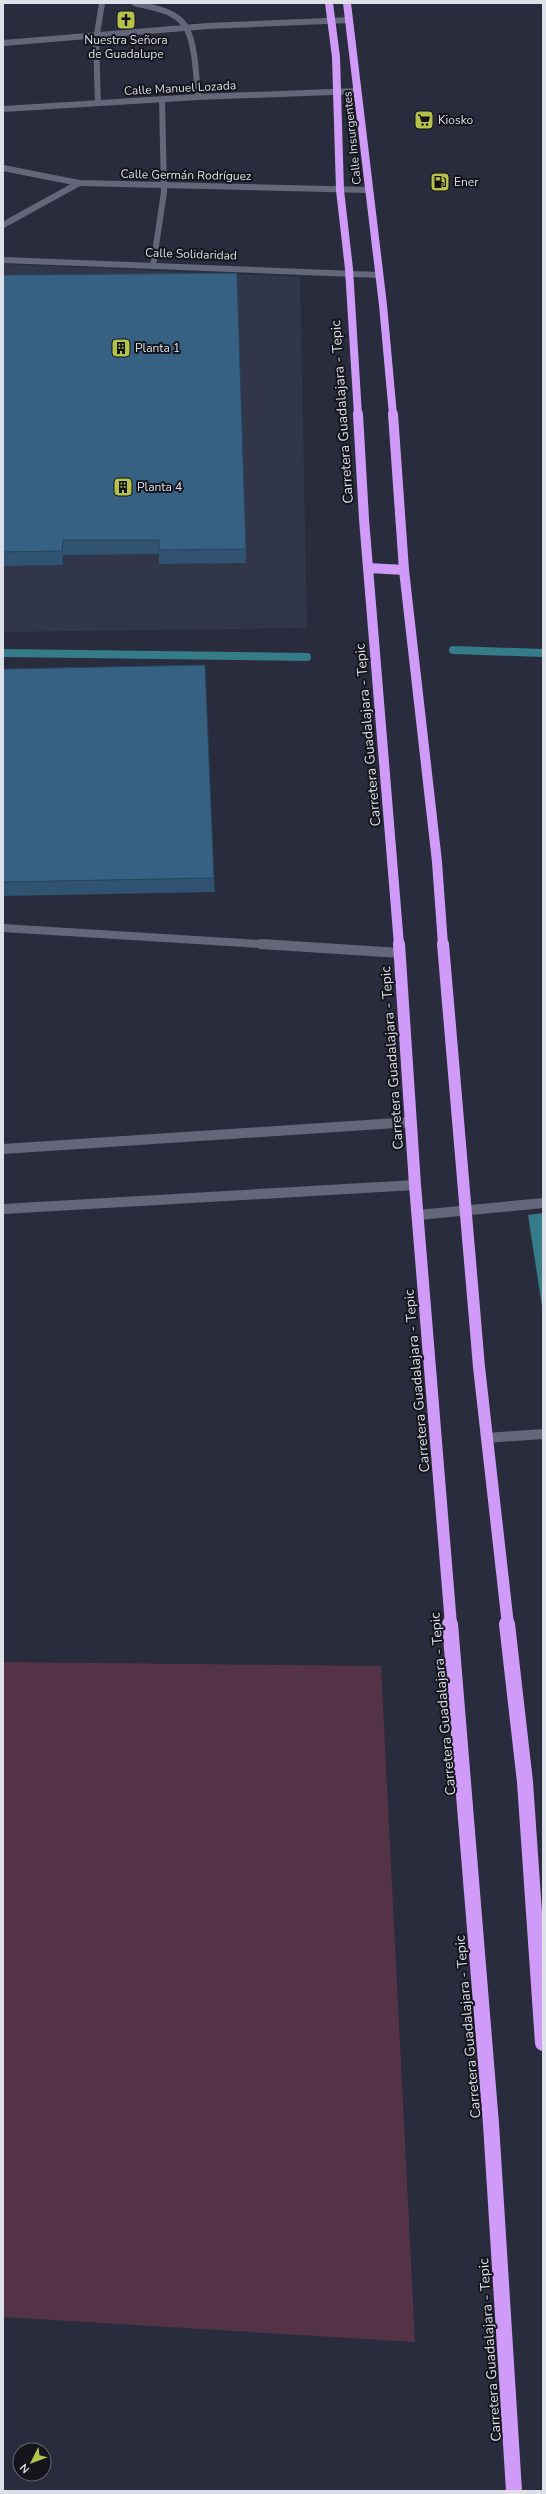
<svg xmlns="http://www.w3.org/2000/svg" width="546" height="2494" font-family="'Nunito Sans',sans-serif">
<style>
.built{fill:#32364b}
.green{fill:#543348}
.water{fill:#357b88}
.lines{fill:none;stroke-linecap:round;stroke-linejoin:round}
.stream{stroke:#357b88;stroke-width:8}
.minor-far2{stroke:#646779;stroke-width:6}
.minor-far1{stroke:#646779;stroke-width:8}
.minor{stroke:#646779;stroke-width:10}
.highway-far3{stroke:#d09bf8;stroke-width:8}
.highway-far2{stroke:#d09bf8;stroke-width:10}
.highway-far1{stroke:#d09bf8;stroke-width:12}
.highway{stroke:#d09bf8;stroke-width:16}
.wall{fill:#2f5370}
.shaded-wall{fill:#26445b}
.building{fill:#376182;stroke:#26445b}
.labels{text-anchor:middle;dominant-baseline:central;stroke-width:4;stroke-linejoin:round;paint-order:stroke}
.far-poi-label{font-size:12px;fill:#dddfe9;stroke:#14151c;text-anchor:start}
.far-street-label{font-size:12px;fill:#dddfe9;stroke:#14151c}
.street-label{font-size:14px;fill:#dddfe9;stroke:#14151c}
</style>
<rect width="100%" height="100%" fill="#292c3c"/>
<polygon class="built" points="3,264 300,277 307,628 3,632"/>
<polygon class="green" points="3,1662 381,1666 415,2342 3,2317"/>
<polygon class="water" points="543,1213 543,1313 528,1215"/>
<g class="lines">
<g class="stream">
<polyline points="453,650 543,653"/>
<polyline points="3,653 307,657"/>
</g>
<g class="minor-far2">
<path d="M 134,3 C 149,7 168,9 180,20 C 196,33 196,77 198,97"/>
<polyline points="3,43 208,26 350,20"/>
<polyline points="98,103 96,40 102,3"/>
<polyline points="3,109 198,97 358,91"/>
<polyline points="3,168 79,183 369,190"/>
<polyline points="3,225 79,183"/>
<polyline points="3,260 379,275"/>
<polyline points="153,266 164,192 162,100"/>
</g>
<polyline class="minor-far1" points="3,928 277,945"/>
<g class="minor">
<polyline points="261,944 400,953"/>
<polyline points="3,1149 411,1122"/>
<polyline points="3,1209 415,1185"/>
<polyline points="418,1215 543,1203"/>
<polyline points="487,1438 543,1434"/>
</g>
<g class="highway-far3">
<polyline points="329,3 336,57 340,190 349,269 358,415"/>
<polyline points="347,3 383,305 393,415"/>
</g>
<g class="highway-far2">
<polyline points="358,414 364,519 399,945"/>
<polyline points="393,414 404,570 437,862 443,945"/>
<polyline points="369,568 404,570"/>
</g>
<g class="highway-far1">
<polyline points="399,944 415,1185 451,1625"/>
<polyline points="443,944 479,1367 508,1625"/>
</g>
<g class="highway">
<polyline points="450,1624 491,2124 514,2491"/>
<polyline points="507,1624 525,1782 543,2043"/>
</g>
</g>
<g class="wall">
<polygon points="3,275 246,549 246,563 159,564 159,554 63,555 63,565 3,566"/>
<polygon points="3,669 214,878 215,892 3,896"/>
</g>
<polygon class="shaded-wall" points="63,540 63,565 62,551"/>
<g class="building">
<polygon points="237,273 246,549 159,550 159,540 63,540 62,551 3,552 3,275"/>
<polygon points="205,665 214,878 3,882 3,669"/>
</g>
<defs>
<g id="church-square" transform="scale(1)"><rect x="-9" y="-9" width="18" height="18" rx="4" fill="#b5c249" stroke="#14151c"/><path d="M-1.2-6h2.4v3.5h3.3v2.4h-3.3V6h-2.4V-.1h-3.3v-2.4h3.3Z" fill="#111"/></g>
<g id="supermarket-square" transform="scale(1)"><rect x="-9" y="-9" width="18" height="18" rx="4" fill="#b5c249" stroke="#14151c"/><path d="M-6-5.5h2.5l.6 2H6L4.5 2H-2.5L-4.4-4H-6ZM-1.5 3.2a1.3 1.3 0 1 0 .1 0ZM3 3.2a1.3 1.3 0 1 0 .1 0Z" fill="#111"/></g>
<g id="fuel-square" transform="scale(1)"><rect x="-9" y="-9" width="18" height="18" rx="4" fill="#b5c249" stroke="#14151c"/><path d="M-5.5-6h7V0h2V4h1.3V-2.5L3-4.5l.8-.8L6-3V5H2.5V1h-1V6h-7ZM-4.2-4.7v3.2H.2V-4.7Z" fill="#111"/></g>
<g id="building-square" transform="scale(1)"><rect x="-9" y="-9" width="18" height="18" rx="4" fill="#b5c249" stroke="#14151c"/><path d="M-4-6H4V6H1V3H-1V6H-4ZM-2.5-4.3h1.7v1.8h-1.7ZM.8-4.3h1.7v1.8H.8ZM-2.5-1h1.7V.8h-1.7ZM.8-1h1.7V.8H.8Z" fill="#111"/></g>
</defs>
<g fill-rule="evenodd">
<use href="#church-square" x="126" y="20"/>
<use href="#supermarket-square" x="424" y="120"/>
<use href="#fuel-square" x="440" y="182"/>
<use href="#building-square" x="121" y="348"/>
<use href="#building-square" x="123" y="487"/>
</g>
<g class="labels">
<g class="far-poi-label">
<text x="126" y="40" text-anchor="middle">Nuestra Señora<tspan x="126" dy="14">de Guadalupe</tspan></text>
<text x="438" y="120">Kiosko</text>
<text x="454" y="182">Ener</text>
<text x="135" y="348">Planta 1</text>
<text x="137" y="487">Planta 4</text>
</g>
<g class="far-street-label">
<text transform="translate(180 88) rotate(-3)">Calle Manuel Lozada</text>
<text transform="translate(352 138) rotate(-96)">Calle Insurgentes</text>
<text transform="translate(186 175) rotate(1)">Calle Germán Rodríguez</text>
<text transform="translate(191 254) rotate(2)">Calle Solidaridad</text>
</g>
<g class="street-label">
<text transform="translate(342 412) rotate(-94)">Carretera Guadalajara - Tepic</text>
<text transform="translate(368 735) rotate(-95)">Carretera Guadalajara - Tepic</text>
<text transform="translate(392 1058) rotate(-94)">Carretera Guadalajara - Tepic</text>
<text transform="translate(417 1381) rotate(-95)">Carretera Guadalajara - Tepic</text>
<text transform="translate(443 1704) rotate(-95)">Carretera Guadalajara - Tepic</text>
<text transform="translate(468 2027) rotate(-95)">Carretera Guadalajara - Tepic</text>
<text transform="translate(490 2350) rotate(-94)">Carretera Guadalajara - Tepic</text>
</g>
</g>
<rect width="546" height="2494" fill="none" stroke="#dddfe9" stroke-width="8"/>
<g transform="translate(32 2462) rotate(228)"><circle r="19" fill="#14151c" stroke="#64666e"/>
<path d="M0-3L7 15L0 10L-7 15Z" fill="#b5c249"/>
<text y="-6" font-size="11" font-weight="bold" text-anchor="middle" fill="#dddfe9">N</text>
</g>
</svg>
